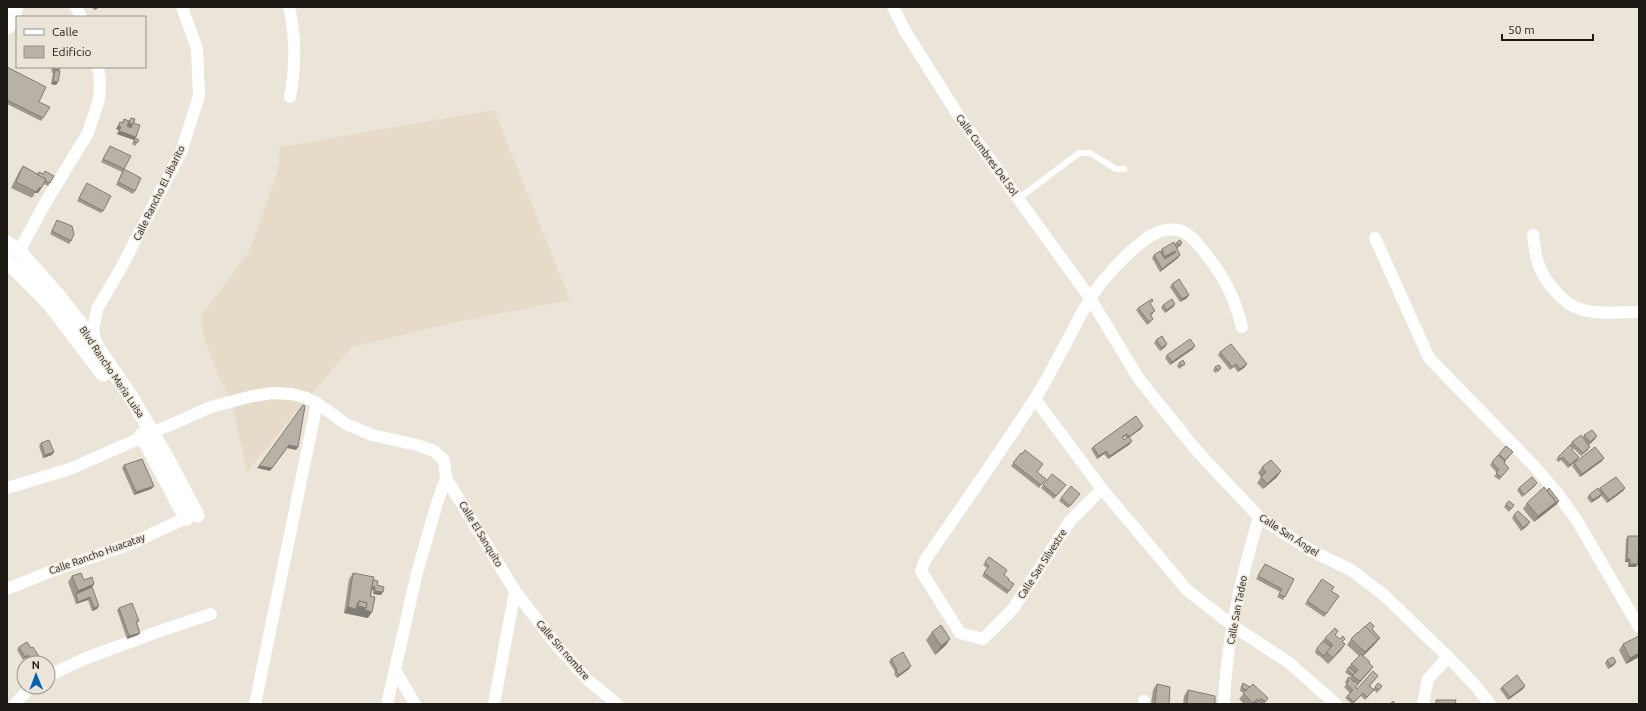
<svg xmlns="http://www.w3.org/2000/svg" width="1646" height="711" font-family="Ubuntu,sans-serif">
<style>
.built{fill:#e6dbc9}
.lines{fill:none;stroke-linecap:round;stroke-linejoin:round}
.service{stroke:#fff;stroke-width:6}
.minor{stroke:#fff;stroke-width:12}
.tertiary{stroke:#fff;stroke-width:15}
.secondary{stroke:#fff;stroke-width:17}
.wall{fill:#9e988f;fill-rule:evenodd}
.shaded-wall{fill:#817c74}
.building{fill:#b8b1a6;stroke:#817c74;fill-rule:evenodd}
.labels{text-anchor:middle;dominant-baseline:central;stroke-width:3;stroke-linejoin:round;paint-order:stroke}
.street-label{font-size:10px;fill:#1c1915;stroke:#ebe4d9}
</style>
<rect width="100%" height="100%" fill="#ebe4d9"/>
<polygon class="built" points="494,110 570,300 456,322 352,347 307,399 247,472 232,403 217,372 204,337 201,316 248,253 259,225 278,170 280,147"/>
<g class="lines">
<polyline class="service" points="1018,199 1079,153 1090,153 1116,169 1124,169"/>
<g class="minor">
<polyline points="76,7 81,17"/>
<path d="M 289,7 C 296,37 296,66 290,97"/>
<polyline points="893,7 905,31 958,115 1090,298 1139,379 1196,450 1259,517 1310,550 1351,570 1384,595 1448,657 1475,685 1490,704"/>
<path d="M 1533,235 C 1534,243 1535,252 1537,259 C 1541,278 1562,303 1580,309 C 1599,315 1620,312 1639,312"/>
<polyline points="1375,238 1429,358 1536,468 1557,493 1576,519 1639,627"/>
<polyline points="19,251 47,200 88,133 99,100 100,81 98,67"/>
<polyline points="97,345 93,332 97,309 121,268 181,152 199,96 197,49 182,7"/>
<polyline points="1035,399 1102,489 1187,590 1233,626 1288,662 1336,704"/>
<polyline points="446,478 515,591 558,647 588,680 617,704"/>
<polyline points="7,488 70,469 211,407 253,396 273,393 291,394 307,398 317,403 346,424 372,435 417,445 434,451 444,460 446,478 437,503 417,573 387,704"/>
<path d="M 1102,489 L 1070,521 L 1013,609 L 983,639 L 960,633 L 921,571 L 925,560 C 962,507 999,454 1034,400 C 1055,368 1070,332 1090,299 C 1102,279 1139,238 1161,231 C 1168,229 1176,229 1182,231 C 1191,235 1197,243 1202,249 C 1223,275 1234,295 1242,327"/>
<polyline points="7,589 49,572 130,544 186,518"/>
<polyline points="395,670 415,704"/>
<polyline points="48,676 86,658 160,631 211,614"/>
<polyline points="15,704 26,692 32,687"/>
<polyline points="255,704 317,403"/>
<polyline points="494,704 515,591"/>
<polyline points="1144,704 1144,701"/>
<path d="M 1224,704 C 1226,641 1241,577 1259,517"/>
<polyline points="1423,704 1428,679 1448,657"/>
</g>
<g class="tertiary">
<polyline points="7,243 19,251 60,298 88,334 131,397 165,455 197,515"/>
<polyline points="7,261 48,302 103,374"/>
<polyline points="142,435 186,518"/>
</g>
<polyline class="secondary" points="7,26 15,7"/>
</g>
<g class="wall">
<polygon points="92,7 100,7 94,10"/>
<polygon points="51,67 59,67 56,85 51,84 53,73 52,73"/>
<polygon points="7,68 39,102 43,118 41,121 7,104"/>
<polygon points="131,118 133,123 136,137 134,140 117,134 119,130 116,129 120,122 122,123 124,119 129,121"/>
<polygon points="135,138 137,143 135,146 132,144"/>
<polygon points="110,146 124,169 135,191 133,194 116,185 122,172 101,162"/>
<polygon points="23,166 37,174 39,172 43,174 45,171 50,183 48,186 44,184 38,193 35,193 32,198 11,188 19,172"/>
<polygon points="87,183 103,211 101,213 77,201"/>
<polygon points="57,220 71,241 69,244 50,234"/>
<polygon points="1177,242 1180,246 1177,248 1180,255 1178,258 1160,272 1152,258 1154,255 1160,252 1162,249 1175,244"/>
<polygon points="1172,284 1187,298 1180,302 1170,287"/>
<polygon points="1150,304 1153,314 1151,315 1151,322 1147,325 1136,310 1138,308 1151,304"/>
<polygon points="1175,304 1173,307 1165,313 1161,308 1163,305"/>
<polygon points="1156,340 1167,344 1165,347 1160,351 1154,343"/>
<polygon points="1193,349 1170,365 1165,358 1167,355"/>
<polygon points="1220,352 1245,367 1238,372 1234,367 1230,370 1218,355"/>
<polygon points="1179,363 1185,364 1183,366 1179,369 1177,366"/>
<polygon points="1215,367 1221,368 1219,371 1215,373 1213,370"/>
<path d="M 1136,416 L 1141,429 L 1130,437 L 1130,444 L 1108,459 L 1104,454 L 1097,459 L 1091,449 L 1093,447 ZM 1125,436 L 1126,438 L 1124,440 L 1123,438 Z"/>
<polygon points="1584,435 1597,436 1595,439 1589,445 1588,450 1581,456 1570,445 1572,442 1583,437"/>
<polygon points="41,443 52,455 43,458 39,446"/>
<polygon points="1506,446 1513,452 1504,463 1507,471 1499,480 1494,476 1497,473 1496,472 1490,465"/>
<polygon points="1572,450 1579,457 1577,460 1568,468 1561,460 1559,462 1556,460 1558,457"/>
<polygon points="1021,453 1037,473 1046,479 1039,488 1011,466"/>
<polygon points="1602,461 1580,477 1572,466 1574,463"/>
<polygon points="124,465 154,486 151,489 134,495 122,468"/>
<polygon points="1262,467 1281,471 1277,477 1263,489 1257,483 1261,477 1258,473"/>
<polygon points="1052,474 1066,485 1054,499 1041,488"/>
<polygon points="1535,486 1522,497 1517,490 1519,488"/>
<polygon points="1600,488 1625,488 1623,491 1607,503 1601,495 1600,497 1591,503 1587,498 1589,495 1599,490"/>
<polygon points="1078,497 1068,508 1059,501 1061,498"/>
<polygon points="1527,503 1557,504 1534,522 1523,509"/>
<polygon points="1506,504 1512,508 1509,512 1504,507"/>
<polygon points="1514,515 1528,525 1521,531 1512,518"/>
<polygon points="1628,536 1636,567 1628,567 1628,562 1625,562 1626,539"/>
<polygon points="989,557 1004,575 1008,580 1014,584 1007,594 982,576 987,568 983,565"/>
<polygon points="1265,564 1294,579 1283,600 1277,597 1280,592 1256,579"/>
<polygon points="353,573 373,580 377,585 381,595 373,594 373,590 372,590 368,618 344,613 349,579"/>
<polygon points="72,576 84,580 94,584 92,587 97,609 92,611 88,600 76,604 68,582"/>
<polygon points="1322,579 1331,591 1339,596 1324,617 1305,604"/>
<polygon points="119,608 139,621 137,623 140,633 138,635 127,639 117,610"/>
<polygon points="1372,629 1380,638 1374,645 1363,656 1369,663 1373,667 1369,672 1356,687 1357,689 1378,676 1370,686 1373,689 1375,687 1382,686 1377,693 1374,690 1365,700 1361,696 1353,704 1352,704 1345,698 1350,693 1344,687 1347,684 1345,682 1347,679 1350,678 1351,677 1345,672 1351,664 1359,656 1347,645 1351,639 1358,633"/>
<polygon points="932,632 948,642 944,647 935,655 926,640"/>
<polygon points="1335,635 1345,644 1341,650 1328,664 1322,658 1316,654 1315,651 1325,638"/>
<polygon points="1623,644 1639,657 1626,664 1619,650"/>
<polygon points="19,647 38,661 35,663 29,663 26,658 23,660 17,650"/>
<polygon points="891,659 911,666 909,669 897,678 894,674 895,672 889,662"/>
<polygon points="1607,660 1614,665 1608,669 1605,663"/>
<polygon points="1243,683 1268,698 1264,704 1244,704 1239,699 1244,693 1240,691 1241,686"/>
<polygon points="1157,684 1169,704 1151,704 1153,690"/>
<polygon points="1525,686 1523,689 1508,700 1500,689 1502,687"/>
<polygon points="1188,690 1215,704 1183,704 1184,696"/>
</g>
<g class="shaded-wall">
<polygon points="96,7 100,7 94,10"/>
<polygon points="53,81 58,82 56,85 51,84"/>
<polygon points="129,123 133,125 129,131 125,129"/>
<polygon points="118,126 121,127 119,130 116,129"/>
<polygon points="119,131 136,137 134,140 117,134"/>
<polygon points="42,187 38,193 35,193 39,188"/>
<polygon points="1182,243 1180,246 1177,248 1179,245"/>
<polygon points="1175,251 1173,254 1162,259 1164,257"/>
<polygon points="1180,255 1178,258 1160,272 1162,269"/>
<polygon points="1189,295 1187,298 1180,302 1182,299"/>
<polygon points="1175,304 1173,307 1165,313 1167,310"/>
<polygon points="1167,344 1165,347 1160,351 1162,348"/>
<polygon points="1195,346 1193,349 1170,365 1172,362"/>
<polygon points="1247,364 1245,367 1238,372 1240,369"/>
<polygon points="1143,426 1141,429 1127,439 1129,437"/>
<polygon points="1597,436 1595,439 1588,445 1590,442"/>
<polygon points="1132,441 1130,444 1108,459 1110,456"/>
<polygon points="289,445 298,447 296,450 287,448 270,471 257,468 259,466"/>
<polygon points="1106,451 1104,454 1097,459 1099,456"/>
<polygon points="54,452 52,455 43,458 45,455"/>
<polygon points="1579,457 1577,460 1568,468 1570,465"/>
<polygon points="1604,458 1602,461 1580,477 1582,474"/>
<polygon points="1281,471 1277,477 1263,489 1267,484"/>
<polygon points="1537,483 1535,486 1522,497 1524,495"/>
<polygon points="154,486 151,489 134,495 136,492"/>
<polygon points="1625,488 1623,491 1607,503 1609,500"/>
<polygon points="1602,494 1600,497 1591,503 1593,500"/>
<polygon points="1559,501 1557,504 1534,522 1538,516 1556,502"/>
<polygon points="1530,522 1528,525 1521,531 1523,528"/>
<polygon points="1627,559 1630,559 1628,562 1625,562"/>
<polygon points="1630,564 1638,564 1636,567 1628,567"/>
<polygon points="94,584 90,590 76,594 78,591"/>
<polygon points="371,587 375,587 373,590 369,590"/>
<polygon points="375,591 383,592 381,595 373,594"/>
<polygon points="90,597 88,600 76,604 78,602"/>
<polygon points="99,606 97,609 92,611 94,608"/>
<polygon points="358,606 366,608 372,612 368,618 344,613 348,607 356,609"/>
<polygon points="140,633 138,635 127,639 129,636"/>
<polygon points="1380,638 1374,645 1361,658 1365,652"/>
<polygon points="950,639 946,645 935,655 941,646"/>
<polygon points="1345,644 1341,650 1328,664 1333,658"/>
<polygon points="1639,653 1639,657 1626,664 1630,658"/>
<polygon points="40,658 38,661 35,663 33,663"/>
<polygon points="1616,662 1614,665 1608,669 1610,666"/>
<polygon points="911,666 909,669 897,678 899,675"/>
<polygon points="1373,667 1369,672 1353,690 1360,681"/>
<polygon points="1525,686 1523,689 1508,700 1510,697"/>
</g>
<g class="building">
<polygon points="7,67 46,87 39,102 50,107 43,118 7,100"/>
<polygon points="54,67 59,67 60,69 55,70"/>
<polygon points="55,70 60,71 58,82 53,81"/>
<polygon points="131,118 135,119 133,125 129,123"/>
<polygon points="124,119 129,121 127,126 131,128 133,123 140,125 136,137 119,131 121,127 118,126 120,122 123,123"/>
<polygon points="135,138 139,140 137,143 134,141"/>
<polygon points="110,146 131,156 124,169 103,159"/>
<polygon points="23,166 46,179 42,187 39,188 36,192 16,182"/>
<polygon points="124,169 141,178 135,191 118,182"/>
<polygon points="45,171 54,176 50,183 45,181 46,179 38,175 39,172 43,174"/>
<polygon points="87,183 111,196 103,211 79,198"/>
<polygon points="57,220 72,226 74,234 71,241 52,231"/>
<polygon points="1180,240 1182,243 1179,245 1177,242"/>
<polygon points="1174,242 1180,255 1162,269 1154,255 1160,251 1165,259 1176,252 1175,251 1164,257 1162,249"/>
<polygon points="1179,279 1189,295 1182,299 1172,284"/>
<polygon points="1152,299 1153,301 1150,303 1155,311 1150,314 1153,319 1149,322 1138,308"/>
<polygon points="1172,299 1175,304 1167,310 1163,305"/>
<polygon points="1162,336 1167,344 1162,348 1156,340"/>
<polygon points="1190,339 1195,346 1172,362 1167,355"/>
<polygon points="1231,344 1247,364 1240,369 1236,364 1232,367 1220,352"/>
<polygon points="1183,360 1185,364 1181,366 1179,363"/>
<polygon points="1219,365 1221,368 1218,370 1215,367"/>
<polygon points="303,405 305,406 298,447 289,445 272,468 259,466"/>
<path d="M 1136,416 L 1143,426 L 1129,437 L 1132,441 L 1110,456 L 1106,451 L 1099,456 L 1093,447 ZM 1127,434 L 1129,436 L 1124,440 L 1122,437 Z"/>
<polygon points="1592,430 1597,436 1590,442 1584,435"/>
<polygon points="1581,435 1590,447 1583,453 1572,442"/>
<polygon points="49,440 54,452 45,455 41,443"/>
<polygon points="1570,445 1573,448 1572,450 1579,457 1570,465 1563,457 1561,459 1558,457"/>
<polygon points="1506,446 1513,452 1505,460 1499,454"/>
<polygon points="1595,447 1604,458 1582,474 1574,463"/>
<polygon points="1025,450 1043,464 1037,472 1046,479 1041,485 1013,463 1021,453 1022,454"/>
<polygon points="1498,455 1505,461 1504,463 1509,468 1501,477 1496,473 1499,470 1498,469 1492,462"/>
<polygon points="142,459 154,486 136,492 124,465"/>
<polygon points="1271,460 1281,471 1267,484 1261,477 1266,472 1262,467"/>
<polygon points="1052,474 1066,485 1056,496 1043,485"/>
<polygon points="1532,477 1537,483 1524,495 1519,488"/>
<polygon points="1616,477 1625,488 1609,500 1600,488"/>
<polygon points="1071,486 1080,494 1070,506 1061,498"/>
<polygon points="1544,487 1556,502 1538,516 1527,503"/>
<polygon points="1549,488 1559,501 1554,504 1556,502 1547,490"/>
<polygon points="1598,488 1602,494 1593,500 1589,495"/>
<polygon points="1509,501 1514,505 1511,509 1506,504"/>
<polygon points="1518,511 1530,522 1523,528 1514,515"/>
<polygon points="1628,536 1639,536 1638,564 1630,564 1630,559 1627,559"/>
<polygon points="989,557 1007,570 1004,575 1009,579 1008,580 1014,584 1009,591 984,573 989,566 985,562"/>
<polygon points="1265,564 1294,579 1285,597 1279,594 1282,589 1258,576"/>
<polygon points="81,573 84,580 92,577 94,584 78,591 72,576"/>
<polygon points="353,573 374,577 370,596 375,597 372,612 364,610 366,608 367,603 359,601 357,604 356,609 348,607"/>
<polygon points="1322,579 1334,587 1331,591 1339,596 1326,614 1307,601"/>
<polygon points="373,580 378,581 377,585 384,587 383,592 375,591 375,587 372,587"/>
<polygon points="92,587 99,606 94,608 90,597 78,602 76,594"/>
<polygon points="359,601 367,603 366,608 358,606"/>
<polygon points="132,603 139,621 136,622 140,633 129,636 119,608"/>
<polygon points="1370,622 1374,626 1372,629 1380,638 1378,640 1378,639 1365,627"/>
<polygon points="941,625 950,639 941,646 932,632"/>
<polygon points="1365,626 1378,639 1365,652 1351,639 1358,632 1358,633"/>
<polygon points="1335,628 1338,631 1335,635 1340,639 1343,636 1345,639 1342,642 1345,644 1333,658 1326,652 1333,645 1325,638"/>
<polygon points="1639,636 1639,653 1630,658 1623,644"/>
<polygon points="1323,641 1331,647 1324,656 1318,651 1317,648"/>
<polygon points="27,642 31,648 33,647 40,658 33,663 28,655 25,657 19,647"/>
<polygon points="903,652 911,666 899,675 896,671 897,670 891,659"/>
<polygon points="1361,654 1370,662 1369,663 1373,667 1360,681 1352,676 1358,670 1351,664"/>
<polygon points="1613,657 1616,662 1610,666 1607,660"/>
<polygon points="1349,667 1355,672 1353,675 1347,669"/>
<polygon points="1373,671 1378,676 1369,686 1374,690 1367,697 1363,693 1354,702 1347,696 1353,690 1346,684 1349,681 1347,679 1349,677 1354,682 1355,681 1358,684 1355,687 1357,689"/>
<polygon points="1517,675 1525,686 1510,697 1502,687"/>
<polygon points="1243,683 1250,687 1246,690 1242,688"/>
<polygon points="1378,683 1382,686 1379,690 1375,687"/>
<polygon points="1157,684 1170,687 1169,704 1155,704"/>
<polygon points="1253,684 1268,698 1265,702 1261,698 1258,701 1257,699 1253,703 1243,693"/>
<polygon points="1188,690 1215,696 1215,704 1187,704"/>
<polygon points="1436,700 1456,700 1455,704 1436,704"/>
<polygon points="1259,701 1262,704 1253,704 1255,702 1256,703"/>
<polygon points="1393,701 1396,704 1390,704"/>
</g>
<g class="labels">
<g class="street-label">
<text transform="translate(987 155) rotate(54)">Calle Cumbres Del Sol</text>
<text transform="translate(159 193) rotate(-64)">Calle Rancho El Jibarito</text>
<text transform="translate(112 372) rotate(56)">Blvd Rancho Maria Luisa</text>
<text transform="translate(481 534) rotate(59)">Calle El Sanquito</text>
<text transform="translate(1289 535) rotate(33)">Calle San Ángel</text>
<text transform="translate(97 554) rotate(-20)">Calle Rancho Huacatay</text>
<text transform="translate(1042 564) rotate(-57)">Calle San Silvestre</text>
<text transform="translate(1237 610) rotate(-79)">Calle San Tadeo</text>
<text transform="translate(563 650) rotate(49)">Calle Sin nombre</text>
</g>
</g>
<rect width="1646" height="711" fill="none" stroke="#1c1915" stroke-width="16"/>
<rect x="16" y="16" width="130" height="52" fill="#ebe4d9" stroke="#98938b"/>
<rect x="24" y="29" width="20" height="6" fill="#ffffff" stroke="#98938b"/>
<text x="52" y="36" font-size="12" fill="#1c1915">Calle</text>
<rect x="24" y="46" width="20" height="12" fill="#b8b1a6" stroke="#98938b"/>
<text x="52" y="56" font-size="12" fill="#1c1915">Edificio</text>
<g transform="translate(36 675) rotate(359)"><circle r="19" fill="#ebe4d9" stroke="#98938b"/>
<path d="M0-3L7 15L0 10L-7 15Z" fill="#0363b0"/>
<text y="-6" font-size="11" font-weight="bold" text-anchor="middle" fill="#1c1915">N</text>
</g>
<path d="M1502 34v6h91v-6" fill="none" stroke="#1c1915" stroke-width="2"/>
<text x="1508" y="34" font-size="12" fill="#1c1915" stroke="#ebe4d9" stroke-width="3" paint-order="stroke">50 m</text>
</svg>
